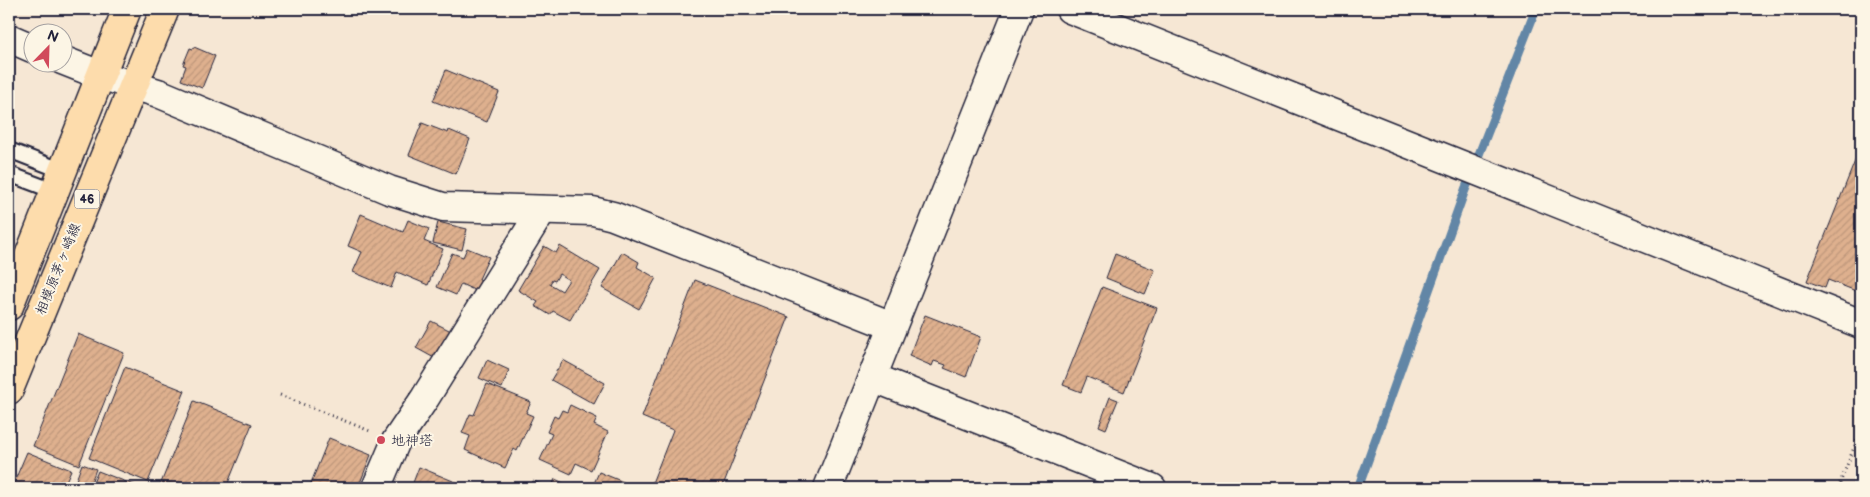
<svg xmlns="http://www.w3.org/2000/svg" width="1870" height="497" font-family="'Balsamiq Sans','Klee One',sans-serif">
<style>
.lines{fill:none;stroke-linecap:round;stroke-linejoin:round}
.stream{stroke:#6286a6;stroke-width:9}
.building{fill:url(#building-hatch);stroke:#22223b;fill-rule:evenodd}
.service-casing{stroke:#22223b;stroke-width:18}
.minor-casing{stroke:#22223b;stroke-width:31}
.tertiary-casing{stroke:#22223b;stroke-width:31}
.primary-casing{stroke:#22223b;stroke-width:31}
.path{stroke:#22223b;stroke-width:3;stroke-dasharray:1 4;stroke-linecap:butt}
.service{stroke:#fcf5e5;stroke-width:14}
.minor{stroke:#fcf5e5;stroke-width:28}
.tertiary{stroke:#fcf5e5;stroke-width:28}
.primary{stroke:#fddcac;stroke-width:28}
.poi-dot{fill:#d1495b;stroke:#fcf5e5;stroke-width:2}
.labels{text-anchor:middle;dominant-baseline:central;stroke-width:4;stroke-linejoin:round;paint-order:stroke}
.shield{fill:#fcf5e5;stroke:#63616e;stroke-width:1}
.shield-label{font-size:12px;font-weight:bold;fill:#22223b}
.street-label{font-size:14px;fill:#22223b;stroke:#fcf5e5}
.poi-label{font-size:14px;fill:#22223b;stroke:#fcf5e5;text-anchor:start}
</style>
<defs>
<pattern id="building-hatch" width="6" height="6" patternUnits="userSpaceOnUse" patternTransform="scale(1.25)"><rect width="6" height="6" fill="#deb08e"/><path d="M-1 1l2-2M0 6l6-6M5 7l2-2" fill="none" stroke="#be977b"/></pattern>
</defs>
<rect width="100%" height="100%" fill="#f6e7d4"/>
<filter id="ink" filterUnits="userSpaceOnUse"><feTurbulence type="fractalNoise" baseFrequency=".02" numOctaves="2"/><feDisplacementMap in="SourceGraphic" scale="10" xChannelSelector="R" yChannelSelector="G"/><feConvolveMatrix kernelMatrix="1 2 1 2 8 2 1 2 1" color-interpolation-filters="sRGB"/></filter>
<g filter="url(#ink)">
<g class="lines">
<polyline class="stream" points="1358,488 1465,190 1536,9"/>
</g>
<g class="building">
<polygon points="194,47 215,56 202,88 181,80 186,66 183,65 190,48 193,49"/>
<polygon points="446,70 499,92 487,122 433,101"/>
<polygon points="422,123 448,133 449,130 470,139 456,174 409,155"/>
<polygon points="1861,146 1861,293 1828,280 1825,288 1807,281"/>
<polygon points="361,214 403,232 408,220 429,229 424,241 443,249 428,285 397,272 391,288 353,272 362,252 348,246"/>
<polygon points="438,222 467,229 462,250 433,243"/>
<path d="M 544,246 L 556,253 L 560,246 L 600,270 L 570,320 L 553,311 L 550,315 L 535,306 L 538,302 L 518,290 ZM 559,274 L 569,280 L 562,291 L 550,284 L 552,280 L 555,281 Z"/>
<polygon points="467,248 489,257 479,279 485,281 481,290 475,288 474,290 461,284 456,295 437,287 452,253 463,257"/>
<polygon points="622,252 639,262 637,267 656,278 639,309 602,288"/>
<polygon points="1115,254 1155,270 1145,294 1106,278"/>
<polygon points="695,280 789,317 722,488 650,488 673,430 642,417"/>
<polygon points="1102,287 1157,308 1124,392 1087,377 1081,392 1063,385"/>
<polygon points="925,315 981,337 966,377 944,368 946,365 934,361 932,366 909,356"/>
<polygon points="431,321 451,331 436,359 416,348"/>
<polygon points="78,334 124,353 79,465 33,446"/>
<polygon points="487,360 509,370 502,388 479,378"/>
<polygon points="563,360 605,383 594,404 551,380"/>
<polygon points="125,367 185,391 148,482 89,458"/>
<polygon points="487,384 531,402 526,413 533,416 517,451 514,449 505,468 465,450 470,436 462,433 470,414 474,415"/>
<polygon points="1110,397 1118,400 1106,429 1099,426"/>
<polygon points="194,401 252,424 226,488 159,488"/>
<polygon points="570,405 597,418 594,425 608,432 591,470 576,463 571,474 540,460 552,434 547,432 554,416 558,418 562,410 567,412"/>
<polygon points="329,438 371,455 358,488 309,488"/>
<polygon points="27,452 71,470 63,488 12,487"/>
<polygon points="82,464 96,469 89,488 73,488"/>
<polygon points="419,467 453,481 471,488 411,488"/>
<polygon points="98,471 142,488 91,488"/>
<polygon points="599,472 638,488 592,488"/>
<polygon points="555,479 570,486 569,488 530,488 533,481 551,488"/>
</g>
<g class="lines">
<g class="service-casing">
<g id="service">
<polyline points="9,150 63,171"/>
<polyline points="9,174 54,191"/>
</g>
</g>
<g class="minor-casing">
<g id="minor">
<polyline points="1070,9 1861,324"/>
<polyline points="100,75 158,93 389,190 443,207 593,211 613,216 892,326"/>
<polyline points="872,377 1152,488"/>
<polyline points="376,488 396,441 425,398 542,210"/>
<polyline points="828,488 1019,9"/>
</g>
</g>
<g class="tertiary-casing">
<g id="tertiary">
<polyline points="9,38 32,48"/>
<polyline points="62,60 100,75"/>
</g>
</g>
<g class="primary-casing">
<g id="primary">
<polyline points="9,306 127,9"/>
<polyline points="9,390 165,9"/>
</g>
</g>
<g class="path">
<polyline points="280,395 370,431"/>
<polyline points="1838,488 1861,430"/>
</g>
<use href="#service" class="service"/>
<use href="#minor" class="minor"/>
<use href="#tertiary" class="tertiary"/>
<use href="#primary" class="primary"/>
</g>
</g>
<circle class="poi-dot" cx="381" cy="440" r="5"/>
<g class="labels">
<rect class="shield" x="74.5" y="189.5" width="25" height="19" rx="4"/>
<g class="shield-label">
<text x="87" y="199">46</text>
</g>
<g class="street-label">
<text transform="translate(58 269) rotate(-68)">相模原茅ヶ崎線</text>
</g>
<g class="poi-label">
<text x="391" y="440">地神塔</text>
</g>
</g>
<rect width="1870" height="497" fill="none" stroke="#fcf5e5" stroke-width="30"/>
<rect x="15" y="15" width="1840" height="467" fill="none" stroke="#22223b" stroke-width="2" filter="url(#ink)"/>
<g transform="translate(48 48) rotate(23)"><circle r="24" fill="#fcf5e5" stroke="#a5a1a1"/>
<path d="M0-4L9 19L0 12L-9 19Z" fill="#d1495b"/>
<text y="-8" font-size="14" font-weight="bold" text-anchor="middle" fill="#22223b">N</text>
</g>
</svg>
